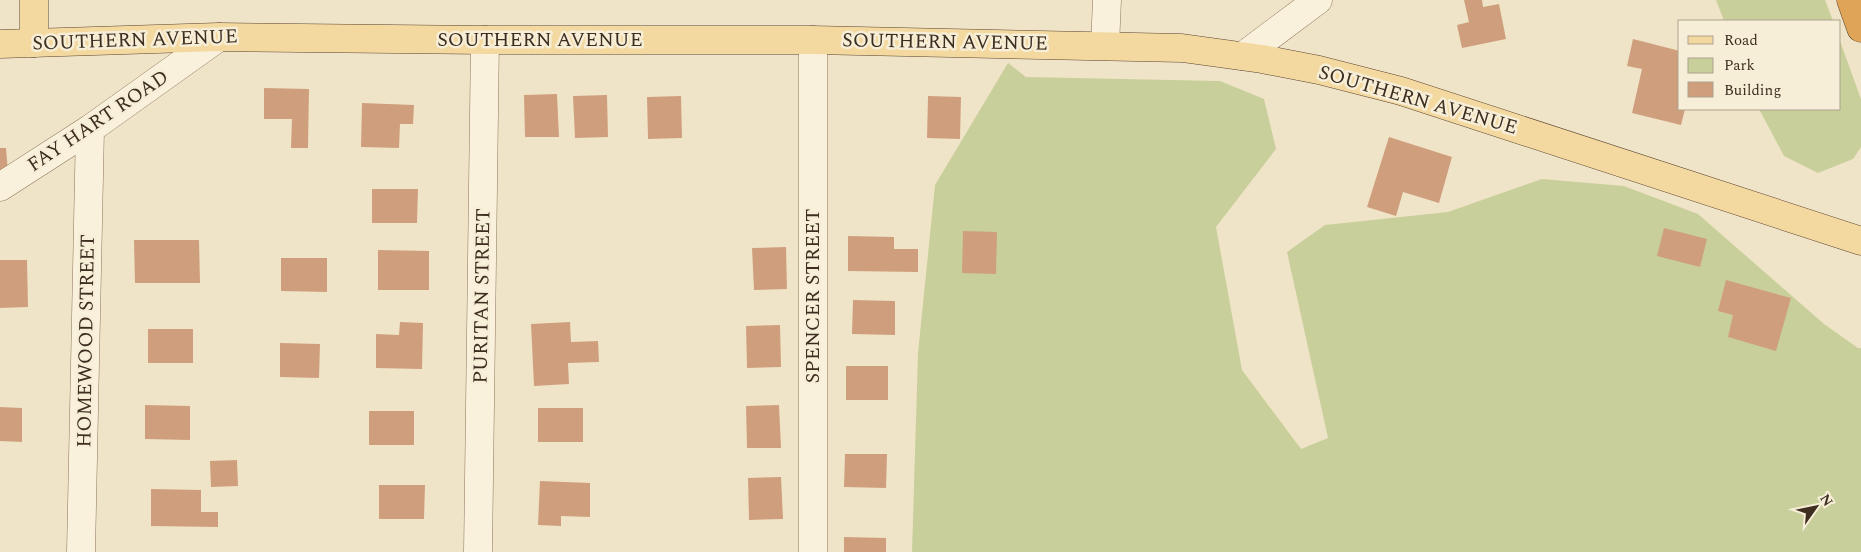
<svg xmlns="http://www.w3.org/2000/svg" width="1861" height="552" font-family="Spectral,serif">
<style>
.green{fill:#c9cf9b}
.building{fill:#cf9f7d}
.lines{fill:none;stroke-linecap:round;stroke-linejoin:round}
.minor-casing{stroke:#8d765c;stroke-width:29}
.major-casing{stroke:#5b4430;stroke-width:29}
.highway-casing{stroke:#5b4430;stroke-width:29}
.minor{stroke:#faf1dc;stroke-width:28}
.major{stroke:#f3d9a0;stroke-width:28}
.highway{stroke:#e0a458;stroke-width:28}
.labels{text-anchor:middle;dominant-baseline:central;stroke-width:5;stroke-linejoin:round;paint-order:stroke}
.street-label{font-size:20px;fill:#3d2e20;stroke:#f7eed8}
</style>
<rect width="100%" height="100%" fill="#f0e4c8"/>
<g class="green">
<polygon points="1716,0 1825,0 1833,21 1724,21"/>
<polygon points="1840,41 1861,99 1861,147 1853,159 1818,173 1784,156 1759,109 1840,109"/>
<polygon points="1008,63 1026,77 1220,81 1264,99 1276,149 1216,227 1242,370 1301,449 1328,438 1287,252 1325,225 1448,212 1542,179 1624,186 1698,214 1824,324 1858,348 1861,348 1861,552 912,552 918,353 935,185"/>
</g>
<g class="building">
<polygon points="1464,0 1482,0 1483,7 1499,4 1506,39 1462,48 1457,25 1469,22"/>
<polygon points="1633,39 1680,51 1680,109 1685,109 1681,125 1632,113 1642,69 1627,66"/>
<polygon points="264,88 309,89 308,148 291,148 292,119 264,119"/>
<polygon points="557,94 559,137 525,137 524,95"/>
<polygon points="607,95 608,137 575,138 573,96"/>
<polygon points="681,96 682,138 648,139 647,97"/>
<polygon points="928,96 961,97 960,139 927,138"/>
<polygon points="362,103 414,105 413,124 400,124 399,148 361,147"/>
<polygon points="1389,137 1452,157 1439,203 1403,192 1396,216 1367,207"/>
<polygon points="0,148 6,148 8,172 0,172"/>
<polygon points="372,189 418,189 417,223 372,223"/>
<polygon points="1664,228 1707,239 1700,267 1657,256"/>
<polygon points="963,231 997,232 996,274 962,273"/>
<polygon points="848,236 894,237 894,249 918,249 918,272 848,271"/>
<polygon points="134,240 199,240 200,283 135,283"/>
<polygon points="786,247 787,289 754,290 752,248"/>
<polygon points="378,250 429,251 429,290 378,290"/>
<polygon points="281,258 327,258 327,292 281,291"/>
<polygon points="0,260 27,260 28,307 0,308"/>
<polygon points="1726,280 1791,298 1776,351 1728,337 1733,315 1718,311"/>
<polygon points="853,300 895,301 895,335 852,334"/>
<polygon points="400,322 423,323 422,369 376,368 376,334 399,335"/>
<polygon points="570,322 571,342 598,341 599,362 568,363 569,384 534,386 531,324"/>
<polygon points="780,325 781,367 747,368 746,326"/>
<rect x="148" y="329" width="45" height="34"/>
<polygon points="280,343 320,344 319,378 280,377"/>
<rect x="846" y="366" width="42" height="34"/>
<polygon points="145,405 190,406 190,440 145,439"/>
<polygon points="779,405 781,448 747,448 746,406"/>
<polygon points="0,407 22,408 22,442 0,441"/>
<rect x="538" y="408" width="45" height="34"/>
<rect x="369" y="411" width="45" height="34"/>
<polygon points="845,454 887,454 886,488 844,487"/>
<polygon points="237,460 238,486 211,487 210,461"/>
<polygon points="781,477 783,519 749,520 748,478"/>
<polygon points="540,481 590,483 590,517 561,516 561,526 538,525"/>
<polygon points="379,485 425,485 424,519 379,519"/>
<polygon points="151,489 201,490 201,512 218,512 218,527 151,526"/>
<polygon points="844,537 886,538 886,552 844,552"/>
</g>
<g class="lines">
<g class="minor-casing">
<g id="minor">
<polyline points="813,40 813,552"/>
<polyline points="1105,46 1107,0"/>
<polyline points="1243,56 1318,0"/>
<polyline points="0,187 90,129 219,37"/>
<polyline points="81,552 90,129"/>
<polyline points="478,552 485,40"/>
</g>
</g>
<g class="major-casing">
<g id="major">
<polyline points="34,0 34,43"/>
<polyline points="0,44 219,37 485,40 813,40 1182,48 1262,59 1319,70 1401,91 1861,241"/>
</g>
</g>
<g class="highway-casing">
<polyline id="highway" points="1851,0 1861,28"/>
</g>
<use href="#minor" class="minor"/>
<use href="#major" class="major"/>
<use href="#highway" class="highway"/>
</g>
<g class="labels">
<g class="street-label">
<text transform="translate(135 40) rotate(-2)">SOUTHERN AVENUE</text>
<text x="540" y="40">SOUTHERN AVENUE</text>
<text transform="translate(945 42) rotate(1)">SOUTHERN AVENUE</text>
<text transform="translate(1418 100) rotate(16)">SOUTHERN AVENUE</text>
<text transform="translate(98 121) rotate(-34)">FAY HART ROAD</text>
<text transform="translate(482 296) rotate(-89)">PURITAN STREET</text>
<text transform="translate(813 296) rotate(-90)">SPENCER STREET</text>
<text transform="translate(86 341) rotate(-89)">HOMEWOOD STREET</text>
</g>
</g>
<rect x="1678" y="20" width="162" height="90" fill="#f7eed8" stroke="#ada18e"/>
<rect x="1688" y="36" width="25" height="8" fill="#f3d9a0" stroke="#ada18e"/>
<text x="1724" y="45" font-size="15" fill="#3d2e20">Road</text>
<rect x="1688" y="58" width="25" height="15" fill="#c9cf9b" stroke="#ada18e"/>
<text x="1724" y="70" font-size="15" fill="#3d2e20">Park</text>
<rect x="1688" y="82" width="25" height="15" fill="#cf9f7d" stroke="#ada18e"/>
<text x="1724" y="95" font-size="15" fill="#3d2e20">Building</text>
<g transform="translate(1816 507) rotate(57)" stroke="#f7eed8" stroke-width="4" paint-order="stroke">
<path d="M0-4L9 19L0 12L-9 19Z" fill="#3d2e20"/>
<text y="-8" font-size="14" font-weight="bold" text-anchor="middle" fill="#3d2e20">N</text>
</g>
</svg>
